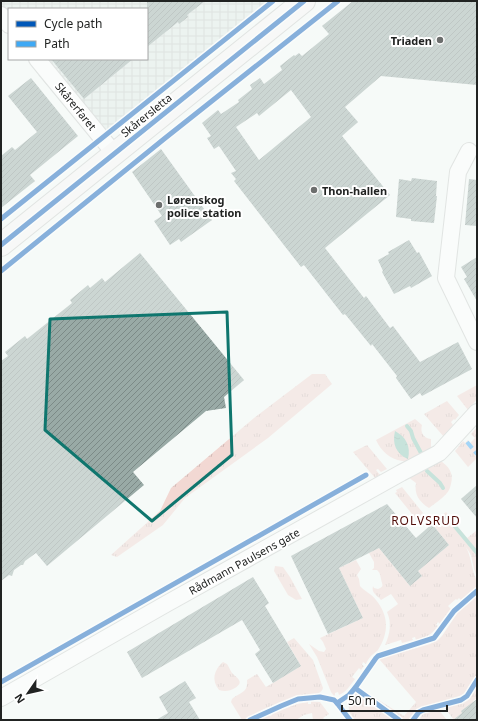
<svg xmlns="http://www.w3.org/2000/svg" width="478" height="721" font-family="'Noto Sans',sans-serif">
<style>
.industrial{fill:url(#industrial-grid)}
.grass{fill:url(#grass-tufts)}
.water{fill:url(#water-ripples)}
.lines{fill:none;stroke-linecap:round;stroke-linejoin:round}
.stream{stroke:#8ec7b9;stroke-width:4}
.building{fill:url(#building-hatch);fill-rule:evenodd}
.street-casing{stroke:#c8cbc9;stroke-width:18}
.secondary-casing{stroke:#c8cbc9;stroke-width:24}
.street{stroke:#fefefe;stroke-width:16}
.secondary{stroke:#f9f6f5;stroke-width:22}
.quiet{stroke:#3fa9f5;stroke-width:4;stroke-dasharray:8 4;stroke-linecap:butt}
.cycleway-casing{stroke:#fff;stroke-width:8}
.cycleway{stroke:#0057b8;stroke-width:5}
.marked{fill:none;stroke:#0f766e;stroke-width:3;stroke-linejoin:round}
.poi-dot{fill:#6c6e6d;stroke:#fff;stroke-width:1.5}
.labels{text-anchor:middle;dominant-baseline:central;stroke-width:4;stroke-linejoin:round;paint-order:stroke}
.poi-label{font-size:11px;font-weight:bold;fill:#212322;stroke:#fff;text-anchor:start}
.street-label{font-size:11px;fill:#212322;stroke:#fff}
.neighbourhood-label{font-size:12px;letter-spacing:1px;fill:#500c08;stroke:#fff}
</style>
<defs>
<pattern id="industrial-grid" width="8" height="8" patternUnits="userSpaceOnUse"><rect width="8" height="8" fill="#e1eae7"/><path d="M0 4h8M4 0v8" fill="none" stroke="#c1c8c6"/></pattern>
<pattern id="grass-tufts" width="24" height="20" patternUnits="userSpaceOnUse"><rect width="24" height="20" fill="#f2d8d3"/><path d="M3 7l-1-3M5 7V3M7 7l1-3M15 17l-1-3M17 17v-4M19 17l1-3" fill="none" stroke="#cfb9b5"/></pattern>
<pattern id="water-ripples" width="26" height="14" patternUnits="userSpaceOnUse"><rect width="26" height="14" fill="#8ec7b9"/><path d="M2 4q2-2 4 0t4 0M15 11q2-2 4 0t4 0" fill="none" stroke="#7aab9f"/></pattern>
<pattern id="building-hatch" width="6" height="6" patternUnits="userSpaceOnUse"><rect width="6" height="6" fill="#99aaa6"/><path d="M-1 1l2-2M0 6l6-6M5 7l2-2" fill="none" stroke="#7c8a87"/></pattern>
</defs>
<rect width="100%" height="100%" fill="#f6faf8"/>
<polygon class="industrial" points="1,1 269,1 150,97 95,143 39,76 28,59 147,59 147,9 9,9 9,28 1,15"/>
<g class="grass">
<polygon points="312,374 325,374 332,384 268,438 185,498 163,525 117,557 111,555 160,511 171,488 254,418"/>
<polygon points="477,385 477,399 468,410 457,396"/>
<polygon points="447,401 459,415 455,420 454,419 451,422 453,425 444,437 424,414"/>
<path d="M 415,419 L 422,425 C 420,432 423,438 431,439 L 431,450 C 425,453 414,460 408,462 C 407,462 404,461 402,461 C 390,459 381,451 376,440 Z"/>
<polygon points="477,427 477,454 475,456 477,458 468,467 455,451 463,441 465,443 468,440 470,443 475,438 471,434"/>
<polygon points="367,445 387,469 381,472 378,469 376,470 380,475 375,478 353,452"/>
<path d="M 439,460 C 449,466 454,473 451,484 C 450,488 449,491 447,493 C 442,499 435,503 429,508 C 419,502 414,494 416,483 L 408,477 Z"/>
<polygon points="402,487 423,513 416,519 395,493 397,492 396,490"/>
<path d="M 446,512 L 467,538 L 476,531 L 477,533 L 477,577 L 474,569 L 471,555 L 466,547 C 470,555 471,562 473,570 C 475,578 477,578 477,587 L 461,600 L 459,598 L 457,600 L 456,599 L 448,606 L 451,609 L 440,624 L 438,622 L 436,625 L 438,626 C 431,636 427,636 416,640 L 415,637 L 412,638 L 413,640 L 402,643 L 401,640 L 385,645 C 390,634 392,623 387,612 L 398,604 L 391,594 L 381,600 C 377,595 371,593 373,586 L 374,588 L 378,589 C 385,586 382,585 381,579 C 380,574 380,573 377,570 L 372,570 L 374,568 L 374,562 L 369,553 L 379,548 L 410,586 L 422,576 L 418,571 L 449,545 L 432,524 Z"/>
<path d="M 356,560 L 361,569 L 357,575 L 359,579 L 360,586 C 364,591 372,594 376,600 C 389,616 389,633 378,650 C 376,652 373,654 371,656 C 369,658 367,661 366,664 L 363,662 L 362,665 L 364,666 L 361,670 L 359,668 L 352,677 L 355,679 C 350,686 346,692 339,695 L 338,692 L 335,693 L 335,695 L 334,696 L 331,692 L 317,657 L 309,644 L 319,651 L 324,652 L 326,649 L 323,642 L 320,638 L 363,618 L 339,568 Z"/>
<polygon points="275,566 283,567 290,577 302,599 296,600 288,595 274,571"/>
<polygon points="477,596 477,675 463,695 421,707 415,712 409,720 403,720 373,699 374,697 404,716 416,702 379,659 389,656 430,644 438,640 442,636 458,612"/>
<path d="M 294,638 L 313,660 L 323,688 C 321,697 303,695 295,697 C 284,701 273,705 262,710 C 256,713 249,718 242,720 L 231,702 L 232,699 C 241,692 248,693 247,680 L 257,674 L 266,687 L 301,666 L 287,642 Z"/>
<path d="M 223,662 L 227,664 C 229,667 230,670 232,673 C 237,678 245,682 235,688 C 230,691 225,692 219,690 C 211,680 214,670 223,662 Z"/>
<polygon points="477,686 477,698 473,701 474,703 454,720 444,707 467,701 471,696"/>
<path d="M 356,694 L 358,694 L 396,720 L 354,720 C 347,711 346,701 356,694 Z"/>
<path d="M 311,701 L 320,702 L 329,714 L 323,718 L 325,720 L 313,720 L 312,713 L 304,715 L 296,720 L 256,720 L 268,714 L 270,716 L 272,715 L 271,713 C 283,708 295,704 308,702 L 308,704 L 311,704 Z"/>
<path d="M 438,709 L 447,720 L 420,720 C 421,711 430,710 438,709 Z"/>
</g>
<path class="water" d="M 395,431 C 406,437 411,446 408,459 C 396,454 392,444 395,431 Z"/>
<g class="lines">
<g class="stream">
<polyline points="407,426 411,431 413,438 421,453"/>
<polyline points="427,471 440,483 443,488"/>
<polyline points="447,517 477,553"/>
</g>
</g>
<g class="building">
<polygon points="147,1 205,1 187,15 188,17 179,24 178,22 147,47"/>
<path d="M 353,1 L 477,1 L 477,85 L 381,76 L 345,107 L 358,122 L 342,136 L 390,195 L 325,248 L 364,298 L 366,296 L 390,328 L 393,326 L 420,362 L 458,342 L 472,369 L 422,396 L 420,393 L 411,399 L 396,378 L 397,376 L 372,344 L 371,346 L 345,314 L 343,315 L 304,265 L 301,267 L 234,181 L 236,179 L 231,173 L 236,171 L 219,146 L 214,149 L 207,138 L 211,136 L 202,123 L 218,110 L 221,114 L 239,102 L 238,100 L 252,89 L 250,85 L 260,78 L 264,84 L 282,70 L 280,66 L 294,55 L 295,56 L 299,53 L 302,56 L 312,48 L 329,34 L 322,26 ZM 291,90 L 311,117 L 259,160 L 236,127 L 257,113 L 259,116 Z"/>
<polygon points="51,59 133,59 84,99"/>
<polygon points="31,78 78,136 30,175 35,181 1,208 1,156 12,147 15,150 37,132 8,96"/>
<polygon points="161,149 212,220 181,242 179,239 170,245 154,221 162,216 132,172"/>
<polygon points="412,178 437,181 436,196 437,196 434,223 411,221 411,219 396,217 399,179 411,181"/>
<polygon points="469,179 477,180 477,226 465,225"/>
<polygon points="409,240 417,253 419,252 432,276 411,288 410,286 394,294 382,272 383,271 378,260 389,254 388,252"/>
<polygon points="140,253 244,380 224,397 226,408 206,411 133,472 144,485 47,566 36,553 25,561 23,565 21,565 14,570 12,576 9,575 1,581 1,361 8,356 5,352 25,336 27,339 72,303 70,300 88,285 90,288 102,278 105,282"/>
<polygon points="477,257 477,301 464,279 467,277 461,267"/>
<polygon points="477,485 477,518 461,499"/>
<polygon points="387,504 416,538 432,524 449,545 418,571 422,576 410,586 379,548 339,568 363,618 328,634 291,556"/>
<polygon points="253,577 269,603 265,606 301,666 273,683 255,654 260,650 242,620 142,678 127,652"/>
<polygon points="185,681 196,698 189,702 200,720 156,720 168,713 159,697"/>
<polygon points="477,699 477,720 453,720 462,713 461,711"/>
</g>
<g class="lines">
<g class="street-casing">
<g id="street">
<polyline points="1,15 9,25"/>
<polyline points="37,59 114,153"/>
<polyline points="469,151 458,172 446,278 477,342"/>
<polyline points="1,698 166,604 401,473 439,453 442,450 477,412"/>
</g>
</g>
<g class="secondary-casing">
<polyline id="secondary" points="1,245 304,1"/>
</g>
<use href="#street" class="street"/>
<use href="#secondary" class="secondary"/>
<polyline class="quiet" points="467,442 477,454"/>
<g class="cycleway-casing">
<g id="cycleway">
<polyline points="1,219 273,1"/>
<polyline points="1,245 304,1"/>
<polyline points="1,271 164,139 338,1"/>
<polyline points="1,682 366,475"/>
<polyline points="355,688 399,720"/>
<polyline points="337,703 349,695 355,688 376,658 378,656 434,638 454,611 477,591"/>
<polyline points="250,720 281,706 298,699 320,697 334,700 337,703 350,720"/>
<polyline points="413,720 419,712 423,710 461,700 467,696 477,680"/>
</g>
</g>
<use href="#cycleway" class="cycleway"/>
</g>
<path d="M0 0H478V721H0ZM 227,312 L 232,455 L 152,521 L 45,430 L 50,319 Z" fill="#f6faf8" fill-opacity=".55" fill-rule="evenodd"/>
<path class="marked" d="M 227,312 L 232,455 L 152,521 L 45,430 L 50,319 Z"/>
<g class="poi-dot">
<circle cx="440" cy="40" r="4"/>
<circle cx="314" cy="190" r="4"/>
<circle cx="159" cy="205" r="4"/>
</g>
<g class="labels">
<g class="poi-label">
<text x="432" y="40" text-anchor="end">Triaden</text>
<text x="322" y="190">Thon-hallen</text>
<text x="167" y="199">Lørenskog<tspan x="167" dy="13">police station</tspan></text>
</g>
<g class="street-label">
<text transform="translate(76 106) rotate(51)">Skårerfaret</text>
<text transform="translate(146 115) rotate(-39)">Skårersletta</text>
<text transform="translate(244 561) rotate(-29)">Rådmann Paulsens gate</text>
</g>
<g class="neighbourhood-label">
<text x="426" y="520">ROLVSRUD</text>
</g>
</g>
<rect width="478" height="721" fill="none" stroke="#212322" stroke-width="4"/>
<rect x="8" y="8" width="140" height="52" fill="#ffffff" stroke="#a6a7a7"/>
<rect x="16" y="21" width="20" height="6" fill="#0057b8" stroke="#a6a7a7"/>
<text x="44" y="28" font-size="12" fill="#212322">Cycle path</text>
<rect x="16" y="41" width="20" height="6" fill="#3fa9f5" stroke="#a6a7a7"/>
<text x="44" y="48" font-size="12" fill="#212322">Path</text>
<g transform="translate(28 693) rotate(236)" stroke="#ffffff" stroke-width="3" paint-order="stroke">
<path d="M0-3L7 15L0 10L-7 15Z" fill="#212322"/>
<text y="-6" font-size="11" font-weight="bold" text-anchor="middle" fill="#212322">N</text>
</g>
<path d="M342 705v6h105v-6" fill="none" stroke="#212322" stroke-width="2"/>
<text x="348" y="705" font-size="12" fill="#212322" stroke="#ffffff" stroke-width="3" paint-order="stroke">50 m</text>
</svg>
